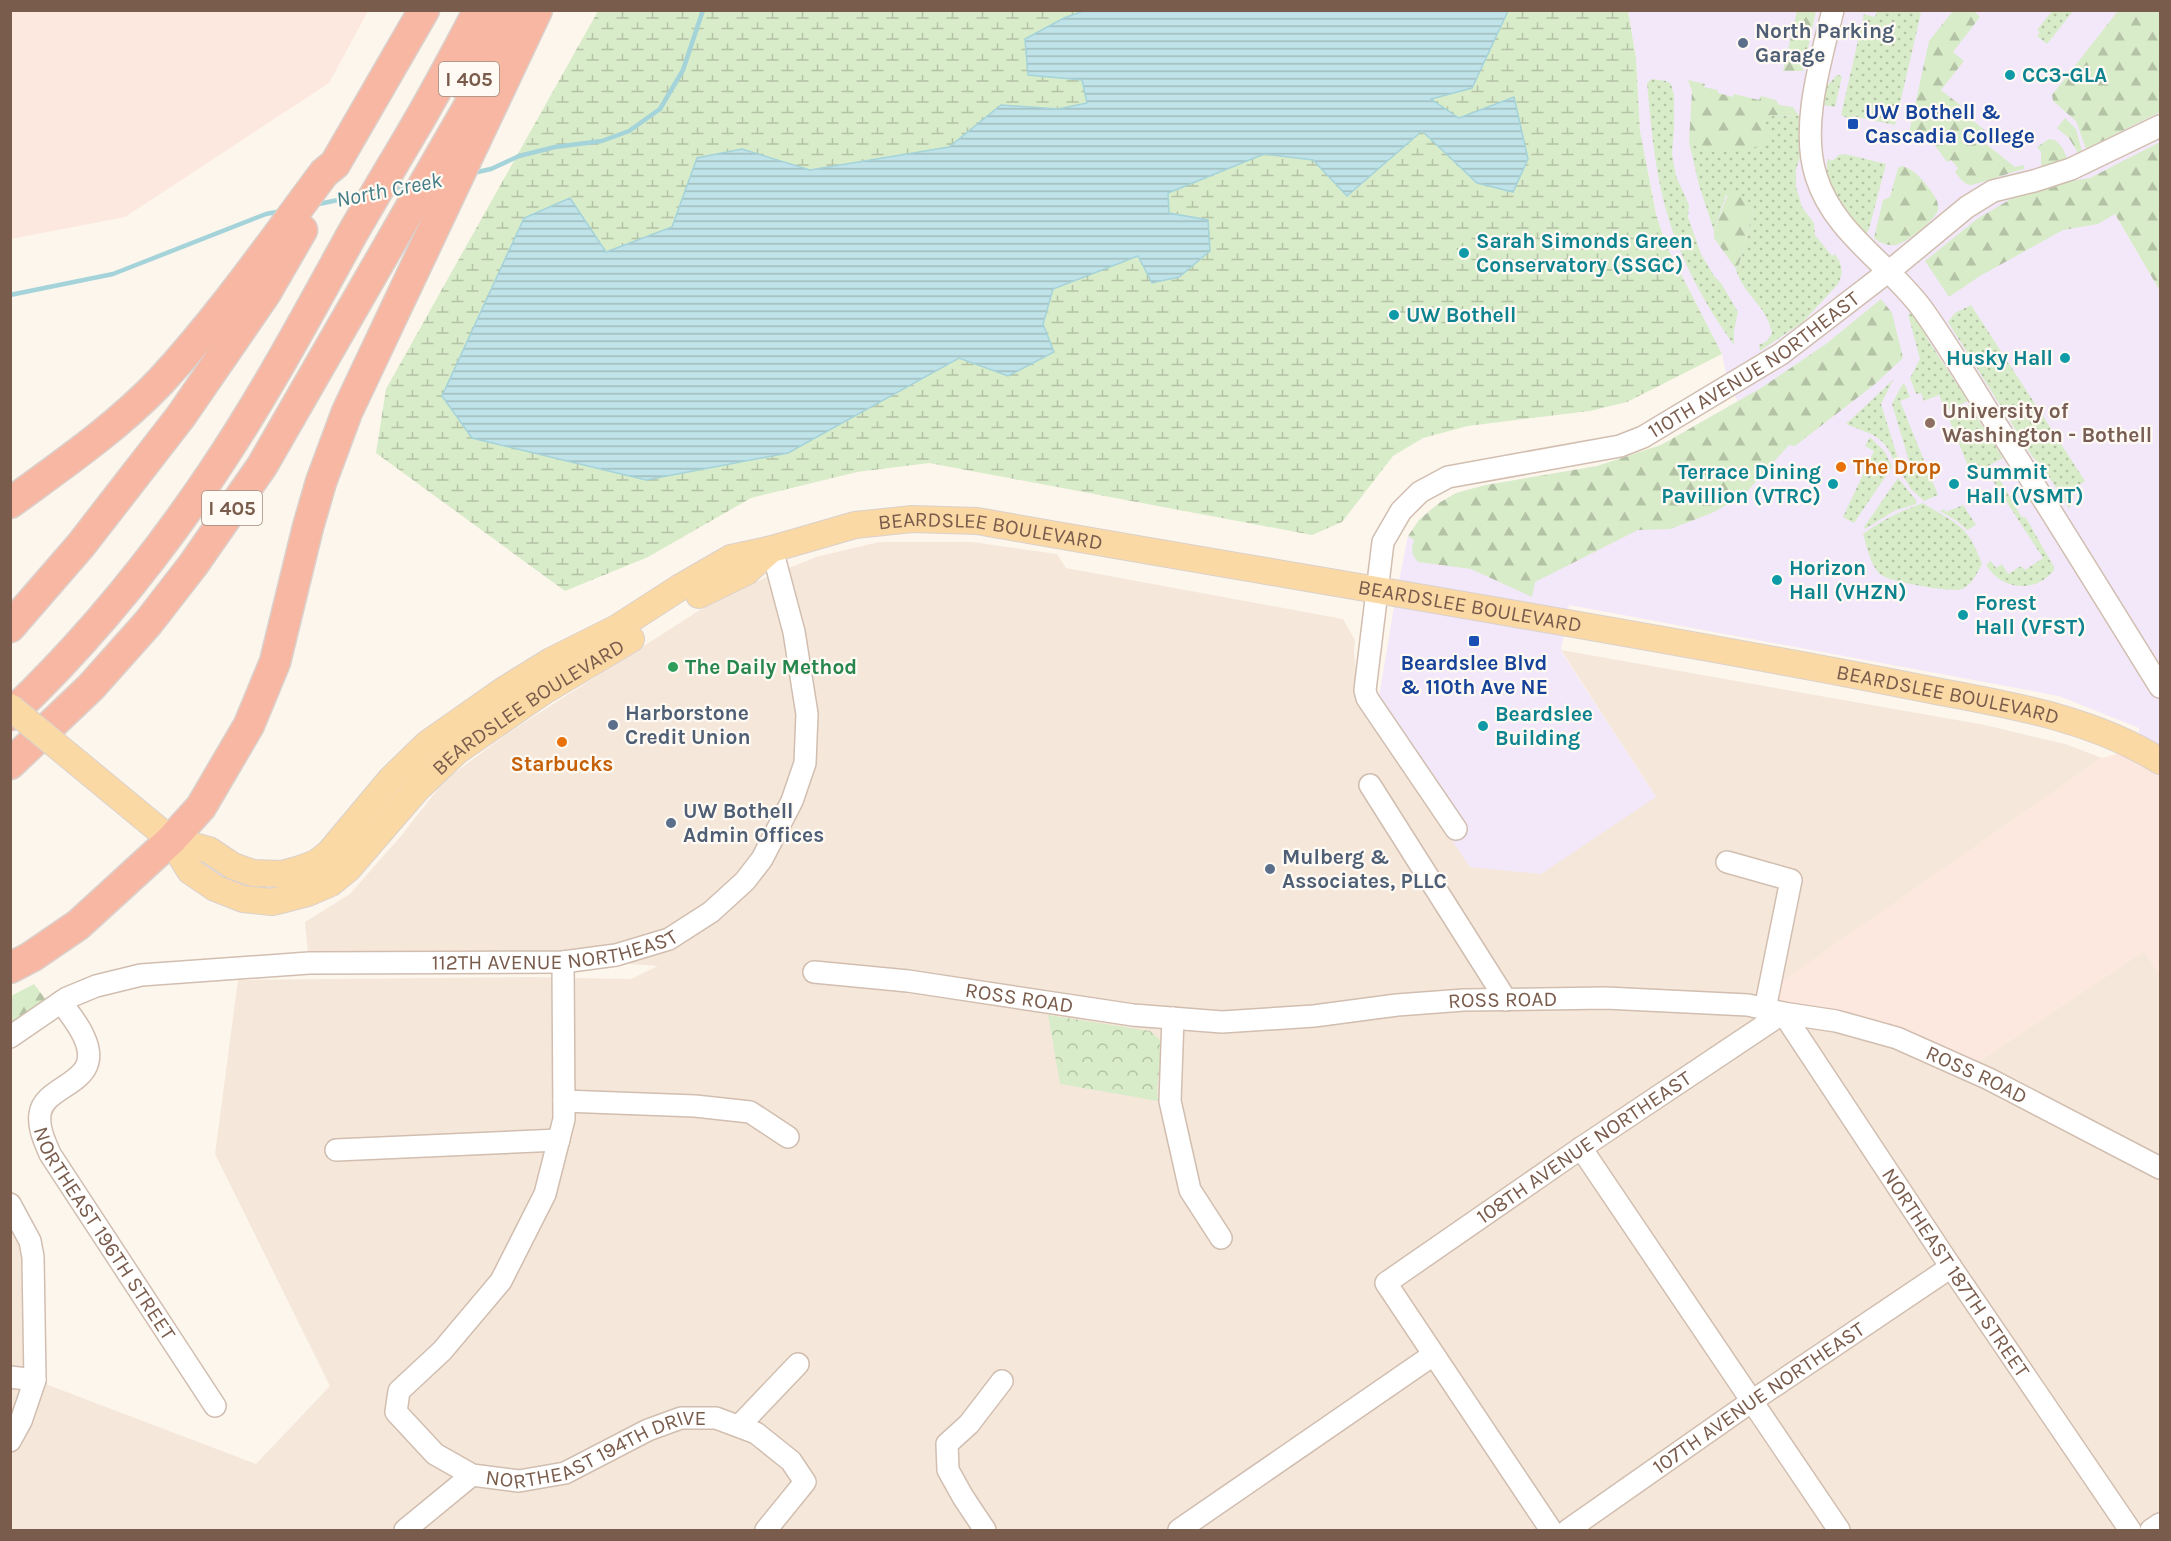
<svg xmlns="http://www.w3.org/2000/svg" width="2171" height="1541" font-family="Karla,sans-serif">
<style>
.residential{fill:#f5e8da}
.commercial{fill:#fde8e0}
.education{fill:#f3e8fa}
.grass{fill:url(#grass-dots)}
.forest{fill:url(#forest-firs)}
.wetland{fill:url(#wetland-marsh)}
.park{fill:url(#park-crowns)}
.water{fill:url(#water-rules);stroke:#a5d3da;stroke-width:1.5}
.lines{fill:none;stroke-linecap:round;stroke-linejoin:round}
.stream{stroke:#a5d3da;stroke-width:4.5}
.minor-casing{stroke:#d1beb0;stroke-width:24}
.major-casing{stroke:#dad1cd;stroke-width:28}
.highway-casing{stroke:#dad1cd;stroke-width:33}
.minor{stroke:#fff;stroke-width:21}
.major{stroke:#fbd9a5;stroke-width:26}
.highway{stroke:#f7b7a3;stroke-width:30}
.major-bridge-casing{stroke:#dad1cd;stroke-width:28;stroke-linecap:butt}
.major-bridge{stroke:#fbd9a5;stroke-width:26}
.service-dot{fill:#5c6f8a;stroke:#fffaf3;stroke-width:2}
.culture-dot{fill:#0f9aa8;stroke:#fffaf3;stroke-width:2}
.transit-dot{fill:#1a4fb4;stroke:#fffaf3;stroke-width:2}
.education-dot{fill:#8d6e63;stroke:#fffaf3;stroke-width:2}
.food-dot{fill:#e8710a;stroke:#fffaf3;stroke-width:2}
.leisure-dot{fill:#2e9e5b;stroke:#fffaf3;stroke-width:2}
.labels{text-anchor:middle;dominant-baseline:central;stroke-width:4.5;stroke-linejoin:round;paint-order:stroke}
.shield{fill:#fffaf3;stroke:#a28b7f;stroke-width:1.5}
.shield-label{font-size:20px;font-weight:bold;fill:#7a5c4d}
.service-label{font-size:21px;font-weight:bold;fill:#4e5e75;stroke:#fffaf3;text-anchor:start}
.culture-label{font-size:21px;font-weight:bold;fill:#0d838f;stroke:#fffaf3;text-anchor:start}
.transit-label{font-size:21px;font-weight:bold;fill:#164399;stroke:#fffaf3;text-anchor:start}
.street-label{font-size:21px;fill:#7a5c4d;stroke:#fffaf3}
.education-label{font-size:21px;font-weight:bold;fill:#785e54;stroke:#fffaf3;text-anchor:start}
.food-label{font-size:21px;font-weight:bold;fill:#c56008;stroke:#fffaf3;text-anchor:start}
.leisure-label{font-size:21px;font-weight:bold;fill:#27864d;stroke:#fffaf3;text-anchor:start}
.water-label{font-size:22px;font-style:italic;fill:#437c86;stroke:#fffaf3}
</style>
<defs>
<pattern id="grass-dots" width="8" height="8" patternUnits="userSpaceOnUse" patternTransform="scale(1.5)"><rect width="8" height="8" fill="#d8ecc9"/><path d="M2 2h.1M6 6h.1" fill="none" stroke="#b4c2a5" stroke-width="1.8" stroke-linecap="round"/></pattern>
<pattern id="forest-firs" width="22" height="20" patternUnits="userSpaceOnUse" patternTransform="scale(1.5)"><rect width="22" height="20" fill="#d8ecc9"/><path d="M5 1l3.5 6h-7zM16 11l3.5 6h-7z" fill="#b4c2a5"/></pattern>
<pattern id="wetland-marsh" width="20" height="14" patternUnits="userSpaceOnUse" patternTransform="scale(1.5)"><rect width="20" height="14" fill="#d8ecc9"/><path d="M1 5h8M5 5V1M11 12h8M15 12V8" fill="none" stroke="#b4c2a5"/></pattern>
<pattern id="park-crowns" width="20" height="18" patternUnits="userSpaceOnUse" patternTransform="scale(1.5)"><rect width="20" height="18" fill="#d8ecc9"/><path d="M2 6a3 3 0 1 1 6 0M12 15a3 3 0 1 1 6 0" fill="none" stroke="#b4c2a5"/></pattern>
<pattern id="water-rules" width="6" height="5" patternUnits="userSpaceOnUse" patternTransform="scale(1.5)"><rect width="6" height="5" fill="#bfe3e8"/><path d="M0 2.5h6" fill="none" stroke="#a0bbbe"/></pattern>
</defs>
<rect width="100%" height="100%" fill="#fdf6ec"/>
<polygon class="residential" points="879,542 972,542 1057,554 1066,568 1343,619 1355,640 1354,651 1357,684 1361,704 1656,797 1561,650 1985,725 2065,744 2102,758 1749,1005 1969,1068 2144,951 2160,975 2160,1530 11,1530 10,1204 22,1226 35,1380 256,1464 330,1386 215,1154 238,980 530,977 631,979 658,966 616,963 309,963 305,922 350,894 401,836 445,780 511,731 725,594 816,557"/>
<g class="commercial">
<polygon points="11,10 368,10 368,11 329,83 125,217 11,239"/>
<polygon points="2138,748 2160,754 2160,975 2144,951 1969,1068 1748,1005 2102,758"/>
</g>
<polygon class="education" points="1628,11 2160,11 2160,142 2091,179 2115,214 2160,291 2160,754 2138,748 2139,728 2059,696 1569,605 1561,651 1656,797 1541,874 1470,867 1361,704 1380,692 1394,606 1408,536 1419,520 1439,503 1456,493 1486,485 1597,466 1631,456 1661,445 1738,401 1729,387 1722,354 1666,245 1656,214 1640,131 1636,58"/>
<g class="grass">
<polygon points="1877,11 1913,10 1921,13 1895,125 1853,116 1852,120 1841,115 1864,14 1875,17"/>
<polygon points="2052,11 2073,11 2047,44 2037,36 2040,32 2037,30"/>
<polygon points="1837,75 1842,76 1835,107 1823,105 1825,88"/>
<path d="M 1652,79 L 1666,81 L 1671,84 L 1674,95 L 1674,129 L 1672,154 L 1676,176 L 1689,205 L 1688,217 L 1701,254 L 1714,276 L 1721,283 L 1738,312 L 1734,330 L 1734,345 C 1696,293 1667,233 1657,169 C 1652,141 1650,112 1647,83 Z"/>
<path d="M 1770,115 L 1799,116 L 1800,157 L 1796,170 L 1796,187 L 1802,207 L 1814,223 L 1815,235 L 1832,256 L 1835,254 C 1842,264 1844,272 1838,284 L 1803,322 L 1760,351 L 1759,345 L 1767,341 L 1772,333 C 1767,305 1742,294 1736,269 L 1739,264 L 1754,208 L 1726,195 L 1714,231 L 1699,185 L 1689,142 L 1702,149 L 1766,127 L 1764,119 Z"/>
<path d="M 1845,154 L 1886,164 L 1869,229 L 1866,234 C 1852,217 1820,181 1828,159 L 1832,161 L 1839,155 Z"/>
<polygon points="1971,305 2085,481 2065,495 2071,507 2069,508 2046,472 2032,456 1948,322 1955,313"/>
<polygon points="1908,314 1914,314 1928,335 1926,337 1968,401 1946,411 1939,395 1924,401 1921,393 1916,394 1910,378 1920,359"/>
<path d="M 1893,380 L 1881,404 L 1898,459 L 1895,463 C 1883,433 1871,435 1846,424 Z"/>
<polygon points="1903,383 1905,385 1910,397 1900,401 1938,495 1924,501 1911,489 1901,473 1909,461 1892,404"/>
<polygon points="1969,405 2003,458 1988,466 1989,471 1981,475 1976,462 1968,466 1947,414"/>
<polygon points="1870,437 1885,452 1892,467 1854,523 1843,517 1874,451 1865,446"/>
<polygon points="1898,478 1916,500 1916,504 1894,511 1865,529 1864,527"/>
<path d="M 1999,478 L 2021,516 L 2026,518 L 2054,567 L 2054,570 C 2036,594 2001,590 1986,565 L 1991,561 L 1996,568 L 2002,564 L 2008,574 L 2021,566 L 2025,570 L 2043,558 L 1993,481 Z"/>
<path d="M 1923,503 C 1957,525 1967,523 1982,564 C 1977,573 1972,585 1962,589 C 1951,593 1893,582 1883,576 C 1871,569 1867,547 1863,534 C 1882,520 1901,511 1923,503 Z"/>
<polygon points="1963,505 1976,525 1967,530 1957,521 1940,511 1944,509 1946,512"/>
</g>
<g class="forest">
<polygon points="1797,11 1816,11 1803,71 1783,71"/>
<path d="M 1953,11 L 1974,11 L 1980,17 L 1953,52 L 1964,61 L 1941,90 L 1974,116 L 1972,120 L 1987,132 L 1981,140 L 2015,167 L 2024,165 L 2024,169 C 2014,171 1974,186 1969,185 C 1963,183 1959,177 1955,172 L 1958,168 L 1951,160 L 1947,162 L 1933,143 L 1909,133 L 1929,41 Z"/>
<polygon points="2118,11 2160,11 2160,112 2086,149 2076,121 2053,101 2052,95"/>
<path d="M 1688,80 L 1705,84 L 1704,87 L 1718,90 L 1718,93 L 1733,97 L 1734,94 L 1759,100 L 1761,96 L 1776,100 L 1779,105 L 1793,107 L 1799,116 L 1770,115 L 1764,120 L 1771,137 C 1760,152 1718,155 1702,149 C 1697,147 1693,144 1689,142 L 1692,91 Z"/>
<polygon points="2065,118 2076,129 2082,151 2078,153 2069,138 2057,128"/>
<polygon points="2049,139 2055,140 2062,147 2067,158 2041,168 2041,152 2037,147"/>
<polygon points="2160,142 2160,291 2115,214 2098,224 2063,230 1980,276 1949,297 1925,261 1977,219 2031,187 2090,178"/>
<path d="M 1902,166 C 1912,169 1917,174 1924,182 C 1930,190 1940,200 1938,210 C 1936,219 1905,244 1896,245 C 1888,246 1880,243 1874,238 L 1883,200 L 1890,197 L 1898,168 Z"/>
<path d="M 1729,191 C 1740,190 1747,200 1754,208 L 1739,264 L 1736,269 L 1714,238 L 1714,231 Z"/>
<path d="M 1881,299 L 1892,313 L 1903,358 L 1875,384 L 1795,446 L 1789,445 L 1744,495 L 1712,513 L 1670,529 L 1638,530 L 1535,582 L 1532,597 L 1471,569 L 1418,562 C 1411,555 1411,549 1414,540 L 1408,536 L 1419,520 L 1439,503 L 1456,493 L 1486,485 L 1597,466 L 1661,445 L 1761,388 L 1826,344 Z"/>
<polygon points="34,984 52,1008 11,1037 11,996"/>
</g>
<polygon class="wetland" points="598,11 1628,11 1636,58 1640,131 1656,214 1666,245 1722,354 1627,402 1590,411 1468,426 1423,438 1393,456 1342,522 1312,535 929,463 857,472 751,498 648,557 565,591 376,453 386,389"/>
<polygon class="park" points="1048,1015 1150,1031 1159,1039 1162,1046 1157,1088 1158,1101 1060,1084"/>
<polygon class="water" points="1086,10 1508,11 1472,88 1431,99 1459,118 1514,97 1528,159 1513,192 1477,183 1422,131 1347,196 1313,160 1264,154 1168,193 1169,213 1208,220 1210,251 1179,277 1152,283 1138,256 1053,289 1043,324 1054,352 1008,376 959,358 788,453 646,480 472,438 442,396 524,218 570,198 606,252 672,227 697,158 742,149 810,170 949,147 1001,105 1058,109 1087,103 1082,80 1028,75 1025,39 1064,18"/>
<g class="lines">
<g class="stream">
<polyline points="473,173 491,169 519,156 555,147 602,141 629,131 660,109 683,70 703,10"/>
<polyline points="390,189 412,185"/>
<polyline points="314,205 362,195"/>
<polyline points="10,295 113,274 266,214 282,211"/>
</g>
<g class="minor-casing">
<g id="minor">
<path d="M 1833,10 C 1821,60 1800,126 1816,176 C 1834,234 1889,263 1923,310 C 1948,345 1971,384 1994,421 C 2050,509 2105,598 2160,687"/>
<polyline points="1370,785 1506,1000"/>
<path id="s1" d="M 1456,829 L 1367,698 L 1365,690 L 1383,542 L 1401,511 L 1420,492 L 1448,477 L 1620,446 L 1643,437 L 1781,354 L 1898,264 L 1967,207 L 1993,191 L 2034,181 L 2071,169 L 2160,126"/>
<polyline points="1727,862 1791,880 1765,1009"/>
<path id="s2" d="M 563,962 L 564,1119 L 545,1194 L 501,1281 L 442,1351 L 399,1391 L 396,1412 L 435,1454 L 472,1475 L 519,1481 L 565,1473 L 648,1430 L 681,1418 L 716,1418 L 756,1433 L 791,1461 L 805,1482 L 766,1530"/>
<path id="s3" d="M 814,972 L 908,981 L 1133,1015 L 1222,1022 L 1314,1016 L 1397,1005 L 1464,1000 L 1606,998 L 1748,1005 L 1783,1013 L 1836,1021 L 1897,1038 L 1989,1079 L 2160,1168"/>
<path id="s4" d="M 61,1002 C 69,1013 79,1025 84,1037 C 106,1085 44,1083 40,1114 C 38,1128 45,1142 50,1154 L 215,1406"/>
<polyline points="1173,1018 1170,1101 1190,1190 1221,1238"/>
<path id="s5" d="M 10,1037 L 67,998 L 96,986 L 141,975 L 309,963 L 563,962 L 616,955 L 669,939 L 711,912 L 745,881 L 762,859 L 792,801 L 805,763 L 807,714 L 794,632 L 772,549"/>
<polyline points="564,1101 695,1106 750,1112 788,1137"/>
<polyline points="1581,1148 1839,1530"/>
<polyline points="336,1150 559,1140"/>
<polyline points="10,1204 30,1241 33,1257 35,1380 21,1421 10,1441"/>
<polyline points="10,1377 35,1380"/>
<polyline points="739,1426 798,1364"/>
<polyline points="405,1530 472,1475"/>
<polyline points="985,1530 963,1497 948,1470 947,1444 969,1424 1002,1381"/>
<polyline points="1179,1530 1433,1355"/>
<path id="s6" d="M 1551,1530 L 1386,1283 L 1581,1148 L 1783,1013 L 1951,1267 L 2130,1530"/>
<path id="s7" d="M 1568,1530 L 1752,1401 L 1951,1267"/>
<polyline points="2151,1530 2160,1524"/>
</g>
</g>
<g class="major-casing">
<g id="major">
<polyline points="699,595 746,572 767,553"/>
<path id="s8" d="M 79,764 L 171,840 L 190,871 L 215,888 L 243,899 L 272,902 L 285,899 L 308,893 L 331,883 L 348,869 L 417,789 L 457,751 L 544,691 L 631,639"/>
<path id="s9" d="M 171,840 L 209,850 L 233,866 L 253,873 L 282,874 L 300,869 L 316,863 L 329,853 L 391,779 L 427,744 L 504,690 L 551,661 L 617,628 L 679,588 L 731,558 L 772,549 L 855,525 L 912,519 L 977,521 C 1243,568 1509,611 1774,660 C 1830,670 1886,681 1941,692 C 2016,706 2095,720 2160,761"/>
</g>
</g>
<g class="highway-casing">
<g id="highway">
<polyline points="465,86 508,10"/>
<path d="M 10,503 C 62,465 116,428 160,382 C 220,317 271,244 324,173 L 335,164 L 424,10"/>
<polyline points="10,627 81,545 181,416 265,294 302,230"/>
<path d="M 10,715 C 86,643 153,561 211,475 C 263,398 307,316 351,236 C 371,201 391,168 411,134 C 435,94 457,52 479,10"/>
<polyline points="10,764 91,687 148,623 193,565 262,466 488,73"/>
<polyline points="10,968 31,957 78,925 171,840 201,807 249,725 275,662 308,527 321,482 347,412 537,10"/>
</g>
</g>
<use href="#minor" class="minor"/>
<use href="#major" class="major"/>
<use href="#highway" class="highway"/>
<g class="major-bridge-casing">
<polyline id="major-bridge" points="10,707 79,764"/>
</g>
<use href="#major-bridge" class="major-bridge"/>
</g>
<g class="service-dot">
<circle cx="1743" cy="43" r="6"/>
<circle cx="613" cy="725" r="6"/>
<circle cx="671" cy="823" r="6"/>
<circle cx="1270" cy="869" r="6"/>
</g>
<g class="culture-dot">
<circle cx="2010" cy="75" r="6"/>
<circle cx="1464" cy="253" r="6"/>
<circle cx="1394" cy="315" r="6"/>
<circle cx="2065" cy="358" r="6"/>
<circle cx="1833" cy="484" r="6"/>
<circle cx="1954" cy="484" r="6"/>
<circle cx="1777" cy="580" r="6"/>
<circle cx="1963" cy="615" r="6"/>
<circle cx="1483" cy="726" r="6"/>
</g>
<g class="transit-dot">
<rect x="1847" y="118" width="12" height="12" rx="3"/>
<rect x="1468" y="635" width="12" height="12" rx="3"/>
</g>
<circle class="education-dot" cx="1930" cy="423" r="6"/>
<g class="food-dot">
<circle cx="1841" cy="467" r="6"/>
<circle cx="562" cy="742" r="6"/>
</g>
<circle class="leisure-dot" cx="673" cy="667" r="6"/>
<g class="labels">
<g class="shield">
<rect x="439" y="62" width="60" height="34" rx="4.5"/>
<rect x="202" y="491" width="60" height="34" rx="4.5"/>
</g>
<g class="shield-label">
<text x="469" y="79">I 405</text>
<text x="232" y="508">I 405</text>
</g>
<g class="service-label">
<text x="1755" y="31">North Parking<tspan x="1755" dy="24">Garage</tspan></text>
<text x="625" y="713">Harborstone<tspan x="625" dy="24">Credit Union</tspan></text>
<text x="683" y="811">UW Bothell<tspan x="683" dy="24">Admin Offices</tspan></text>
<text x="1282" y="857">Mulberg &amp;<tspan x="1282" dy="24">Associates, PLLC</tspan></text>
</g>
<g class="culture-label">
<text x="2022" y="75">CC3-GLA</text>
<text x="1476" y="241">Sarah Simonds Green<tspan x="1476" dy="24">Conservatory (SSGC)</tspan></text>
<text x="1406" y="315">UW Bothell</text>
<text x="2053" y="358" text-anchor="end">Husky Hall</text>
<text x="1821" y="472" text-anchor="end">Terrace Dining<tspan x="1821" dy="24">Pavillion (VTRC)</tspan></text>
<text x="1966" y="472">Summit<tspan x="1966" dy="24">Hall (VSMT)</tspan></text>
<text x="1789" y="568">Horizon<tspan x="1789" dy="24">Hall (VHZN)</tspan></text>
<text x="1975" y="603">Forest<tspan x="1975" dy="24">Hall (VFST)</tspan></text>
<text x="1495" y="714">Beardslee<tspan x="1495" dy="24">Building</tspan></text>
</g>
<g class="transit-label">
<text x="1865" y="112">UW Bothell &amp;<tspan x="1865" dy="24">Cascadia College</tspan></text>
<text x="1474" y="663" text-anchor="middle">Beardslee Blvd<tspan x="1474" dy="24">&amp; 110th Ave NE</tspan></text>
</g>
<g class="street-label">
<text stroke="none"><textPath href="#s1" startOffset="742">110TH AVENUE NORTHEAST</textPath></text>
<text stroke="none"><textPath href="#s9" startOffset="939">BEARDSLEE BOULEVARD</textPath></text>
<text stroke="none"><textPath href="#s9" startOffset="1425">BEARDSLEE BOULEVARD</textPath></text>
<text stroke="none"><textPath href="#s9" startOffset="1911">BEARDSLEE BOULEVARD</textPath></text>
<text stroke="none"><textPath href="#s8" startOffset="574">BEARDSLEE BOULEVARD</textPath></text>
<text stroke="none"><textPath href="#s5" startOffset="562">112TH AVENUE NORTHEAST</textPath></text>
<text stroke="none"><textPath href="#s3" startOffset="207">ROSS ROAD</textPath></text>
<text stroke="none"><textPath href="#s3" startOffset="693">ROSS ROAD</textPath></text>
<text stroke="none"><textPath href="#s3" startOffset="1179">ROSS ROAD</textPath></text>
<text stroke="none"><textPath href="#s6" startOffset="537">108TH AVENUE NORTHEAST</textPath></text>
<text stroke="none"><textPath href="#s4" startOffset="278">NORTHEAST 196TH STREET</textPath></text>
<text stroke="none"><textPath href="#s6" startOffset="1089">NORTHEAST 187TH STREET</textPath></text>
<text stroke="none"><textPath href="#s7" startOffset="232">107TH AVENUE NORTHEAST</textPath></text>
<text stroke="none"><textPath href="#s2" startOffset="734">NORTHEAST 194TH DRIVE</textPath></text>
</g>
<g class="education-label">
<text x="1942" y="411">University of<tspan x="1942" dy="24">Washington - Bothell</tspan></text>
</g>
<g class="food-label">
<text x="1853" y="467">The Drop</text>
<text x="562" y="764" text-anchor="middle">Starbucks</text>
</g>
<g class="leisure-label">
<text x="685" y="667">The Daily Method</text>
</g>
<g class="water-label">
<text transform="translate(389 190) rotate(-11)">North Creek</text>
</g>
</g>
<rect width="2171" height="1541" fill="none" stroke="#7a5c4d" stroke-width="24"/>
</svg>
